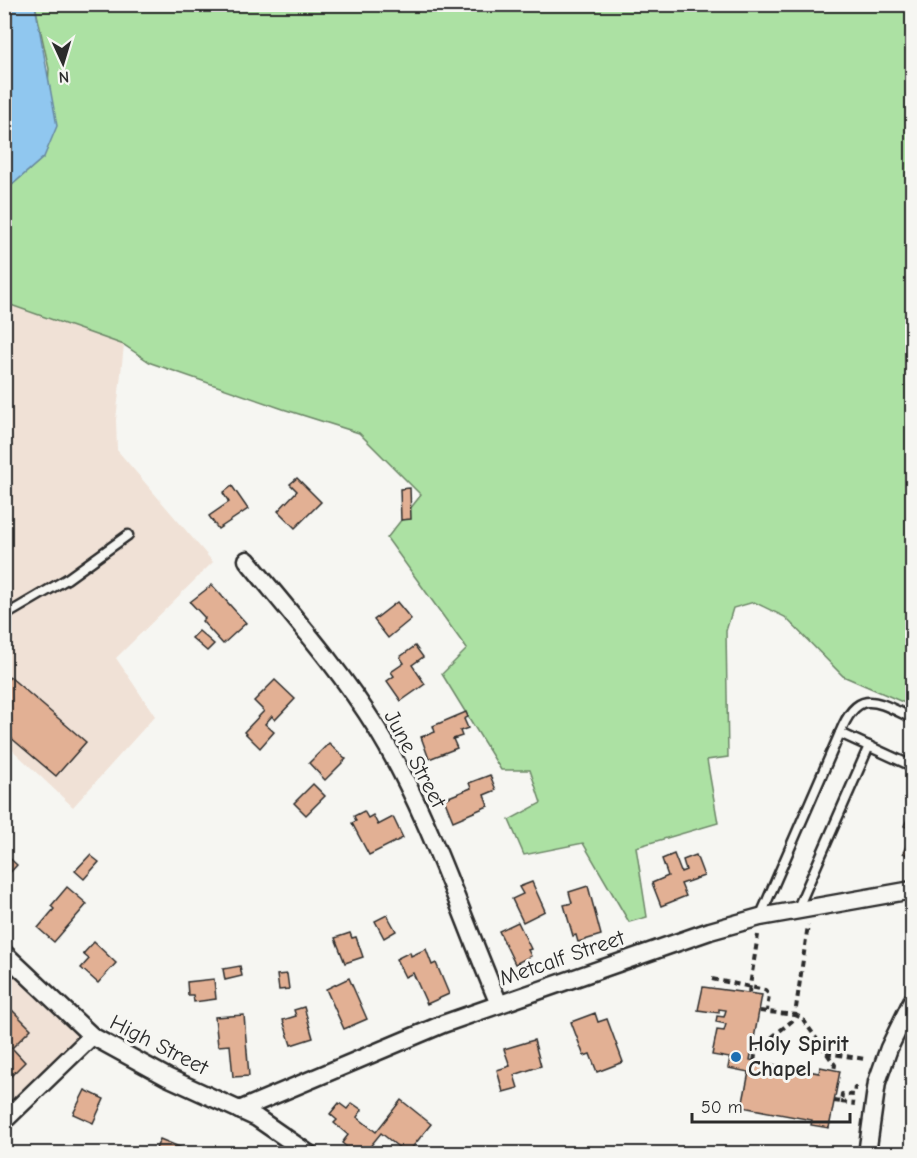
<svg xmlns="http://www.w3.org/2000/svg" width="917" height="1158" font-family="'Comic Neue',sans-serif">
<style>
.built{fill:#f0e1d6}
.green{fill:#ace1a3;stroke:#6c8667;stroke-width:1.5}
.water{fill:#90c7ef;stroke:#6889a1;stroke-width:1.5}
.building{fill:#e2b094;stroke:#2b2b2b;stroke-width:1.5}
.lines{fill:none;stroke-linecap:round;stroke-linejoin:round}
.service-casing{stroke:#2b2b2b;stroke-width:13}
.minor-casing{stroke:#2b2b2b;stroke-width:21}
.path{stroke:#2b2b2b;stroke-width:4;stroke-dasharray:6 4.5;stroke-linecap:butt}
.service{stroke:#f6f6f2;stroke-width:8}
.minor{stroke:#f6f6f2;stroke-width:16}
.poi-dot{fill:#1f6fb2;stroke:#f6f6f2;stroke-width:2}
.labels{text-anchor:middle;dominant-baseline:central;stroke-width:6;stroke-linejoin:round;paint-order:stroke}
.street-label{font-size:22px;fill:#2b2b2b;stroke:#f6f6f2}
.poi-label{font-size:22px;font-weight:bold;fill:#2b2b2b;stroke:#f6f6f2;text-anchor:start}
</style>
<rect width="100%" height="100%" fill="#f6f6f2"/>
<filter id="ink" filterUnits="userSpaceOnUse"><feTurbulence type="fractalNoise" baseFrequency=".0167" numOctaves="2"/><feDisplacementMap in="SourceGraphic" scale="12" xChannelSelector="R" yChannelSelector="G"/><feConvolveMatrix kernelMatrix="1 2 1 2 8 2 1 2 1" color-interpolation-filters="sRGB"/></filter>
<g filter="url(#ink)">
<g class="built">
<polygon points="4,303 124,345 116,420 117,450 213,562 116,658 155,716 73,807 5,743"/>
<polygon points="5,953 92,1036 5,1121"/>
</g>
<polygon class="green" points="35,5 912,5 912,685 907,704 843,676 785,617 754,602 733,608 726,631 728,757 707,760 718,823 636,847 647,917 629,922 583,843 524,855 509,820 541,803 530,770 501,770 442,674 467,649 387,538 421,495 359,433 283,409 151,363 124,345 5,303 5,191 44,157 49,69"/>
<polygon class="water" points="5,4 35,5 57,126 44,157 5,191"/>
<g class="building">
<polygon points="297,478 321,502 295,528 278,511 297,491 290,484"/>
<polygon points="232,486 248,509 218,529 209,516 229,502 223,493"/>
<polygon points="410,488 411,519 401,520 400,489"/>
<polygon points="212,585 246,623 223,644 202,621 205,618 190,602"/>
<polygon points="397,602 411,619 388,638 374,620"/>
<polygon points="199,631 214,644 207,651 192,638"/>
<polygon points="415,646 423,657 412,665 425,684 401,701 387,681 394,676 391,672 404,663 400,657"/>
<polygon points="10,677 86,742 56,776 4,732 4,684"/>
<polygon points="275,680 295,699 275,720 272,716 265,724 274,732 260,748 244,732 264,711 254,701"/>
<polygon points="466,712 468,717 464,719 468,728 460,731 462,736 453,739 457,748 429,759 421,737 435,732 433,726"/>
<polygon points="329,743 346,759 325,780 309,763"/>
<polygon points="490,775 496,790 484,795 488,806 453,821 444,799 471,788 469,783"/>
<polygon points="313,784 325,796 306,815 294,803"/>
<polygon points="364,811 368,818 373,815 378,825 393,817 403,838 369,855 352,823 356,821 354,816"/>
<polygon points="911,811 912,811 912,830 904,826"/>
<polygon points="912,832 912,858 903,853"/>
<polygon points="4,853 17,865 4,879"/>
<polygon points="674,854 681,872 686,870 683,860 696,855 704,876 681,884 686,896 661,906 652,883 668,876 662,859"/>
<polygon points="90,855 99,862 84,879 75,871"/>
<polygon points="532,882 545,911 523,922 512,899 523,894 519,887"/>
<polygon points="588,886 601,935 578,942 576,935 573,936 564,905 572,903 569,892"/>
<polygon points="67,887 87,904 54,942 38,928 54,909 51,906"/>
<polygon points="387,915 396,931 384,938 375,921"/>
<polygon points="518,922 531,949 528,950 531,956 515,964 499,931"/>
<polygon points="350,933 352,938 356,937 363,957 345,963 335,938"/>
<polygon points="94,942 116,963 98,983 81,968 89,959 83,954"/>
<polygon points="426,949 432,965 436,963 449,994 427,1004 413,973 405,977 396,959 410,952 411,956"/>
<polygon points="240,966 242,976 225,980 223,969"/>
<polygon points="287,974 289,989 279,990 277,975"/>
<polygon points="349,978 367,1019 344,1029 326,989"/>
<polygon points="214,979 216,999 194,1002 193,995 188,995 187,982"/>
<polygon points="703,987 762,995 750,1060 819,1073 820,1067 840,1071 829,1128 811,1125 812,1120 742,1107 749,1072 728,1068 730,1058 712,1055 717,1030 724,1031 726,1024 716,1022 717,1016 724,1017 726,1010 719,1009 719,1013 698,1010"/>
<polygon points="4,1002 31,1029 12,1048 25,1062 4,1083"/>
<polygon points="304,1007 313,1038 291,1045 283,1020 296,1016 294,1010"/>
<polygon points="595,1013 598,1022 607,1019 623,1062 597,1072 590,1054 584,1056 571,1022"/>
<polygon points="244,1015 249,1076 233,1077 230,1045 218,1046 215,1017"/>
<polygon points="534,1040 541,1066 514,1075 518,1088 503,1092 497,1070 510,1066 504,1049"/>
<polygon points="85,1090 104,1099 93,1123 73,1114"/>
<polygon points="401,1100 431,1124 407,1154 381,1133 364,1154 355,1154 342,1143 348,1135 334,1123 337,1120 330,1114 339,1103 347,1109 352,1103 362,1110 357,1117 376,1132"/>
<polygon points="160,1139 189,1151 188,1154 154,1154"/>
<polygon points="805,1149 821,1154 804,1154"/>
</g>
<g class="lines">
<g class="service-casing">
<g id="service">
<polyline points="4,616 67,579 128,535"/>
<path d="M 840,733 C 858,687 876,701 912,718"/>
<polyline points="797,910 869,746"/>
<polyline points="760,917 840,733 912,766"/>
</g>
</g>
<g class="minor-casing">
<g id="minor">
<path d="M 247,560 C 292,615 340,669 377,729 C 429,814 460,913 499,1004"/>
<polyline points="4,953 92,1036 167,1077 257,1118 309,1154"/>
<polyline points="239,1110 443,1024 710,931 760,917 912,890"/>
<polyline points="4,1121 92,1036"/>
<polyline points="867,1154 877,1082 889,1048 912,1001"/>
</g>
</g>
<g class="path">
<polyline points="712,979 765,990 769,994 767,1011"/>
<polyline points="749,992 758,935"/>
<polyline points="760,1011 795,1015 808,925"/>
<polyline points="826,1053 865,1059"/>
<polyline points="754,1061 756,1050 792,1021 795,1015 802,1018 835,1065 834,1070"/>
<polyline points="834,1101 841,1102 842,1094 854,1095 855,1086"/>
<polyline points="841,1102 855,1104"/>
</g>
<use href="#service" class="service"/>
<use href="#minor" class="minor"/>
</g>
</g>
<circle class="poi-dot" cx="736" cy="1057" r="6"/>
<g class="labels">
<g class="street-label">
<text transform="translate(415 759) rotate(62)">June Street</text>
<text transform="translate(562 958) rotate(-19)">Metcalf Street</text>
<text transform="translate(159 1045) rotate(27)">High Street</text>
</g>
<g class="poi-label">
<text x="748" y="1044">Holy Spirit<tspan x="748" dy="25">Chapel</tspan></text>
</g>
</g>
<rect width="917" height="1158" fill="none" stroke="#f6f6f2" stroke-width="24"/>
<rect x="12" y="12" width="893" height="1134" fill="none" stroke="#2b2b2b" stroke-width="2" filter="url(#ink)"/>
<g transform="translate(63 63) rotate(176)" stroke="#f6f6f2" stroke-width="4.5" paint-order="stroke">
<path d="M0-4.5L10 22L0 15L-10 22Z" fill="#2b2b2b"/>
<text y="-9" font-size="16" font-weight="bold" text-anchor="middle" fill="#2b2b2b">N</text>
</g>
<path d="M692 1113v9h158v-9" fill="none" stroke="#2b2b2b" stroke-width="3"/>
<text x="701" y="1113" font-size="18" fill="#2b2b2b" stroke="#f6f6f2" stroke-width="4.5" paint-order="stroke">50 m</text>
</svg>
